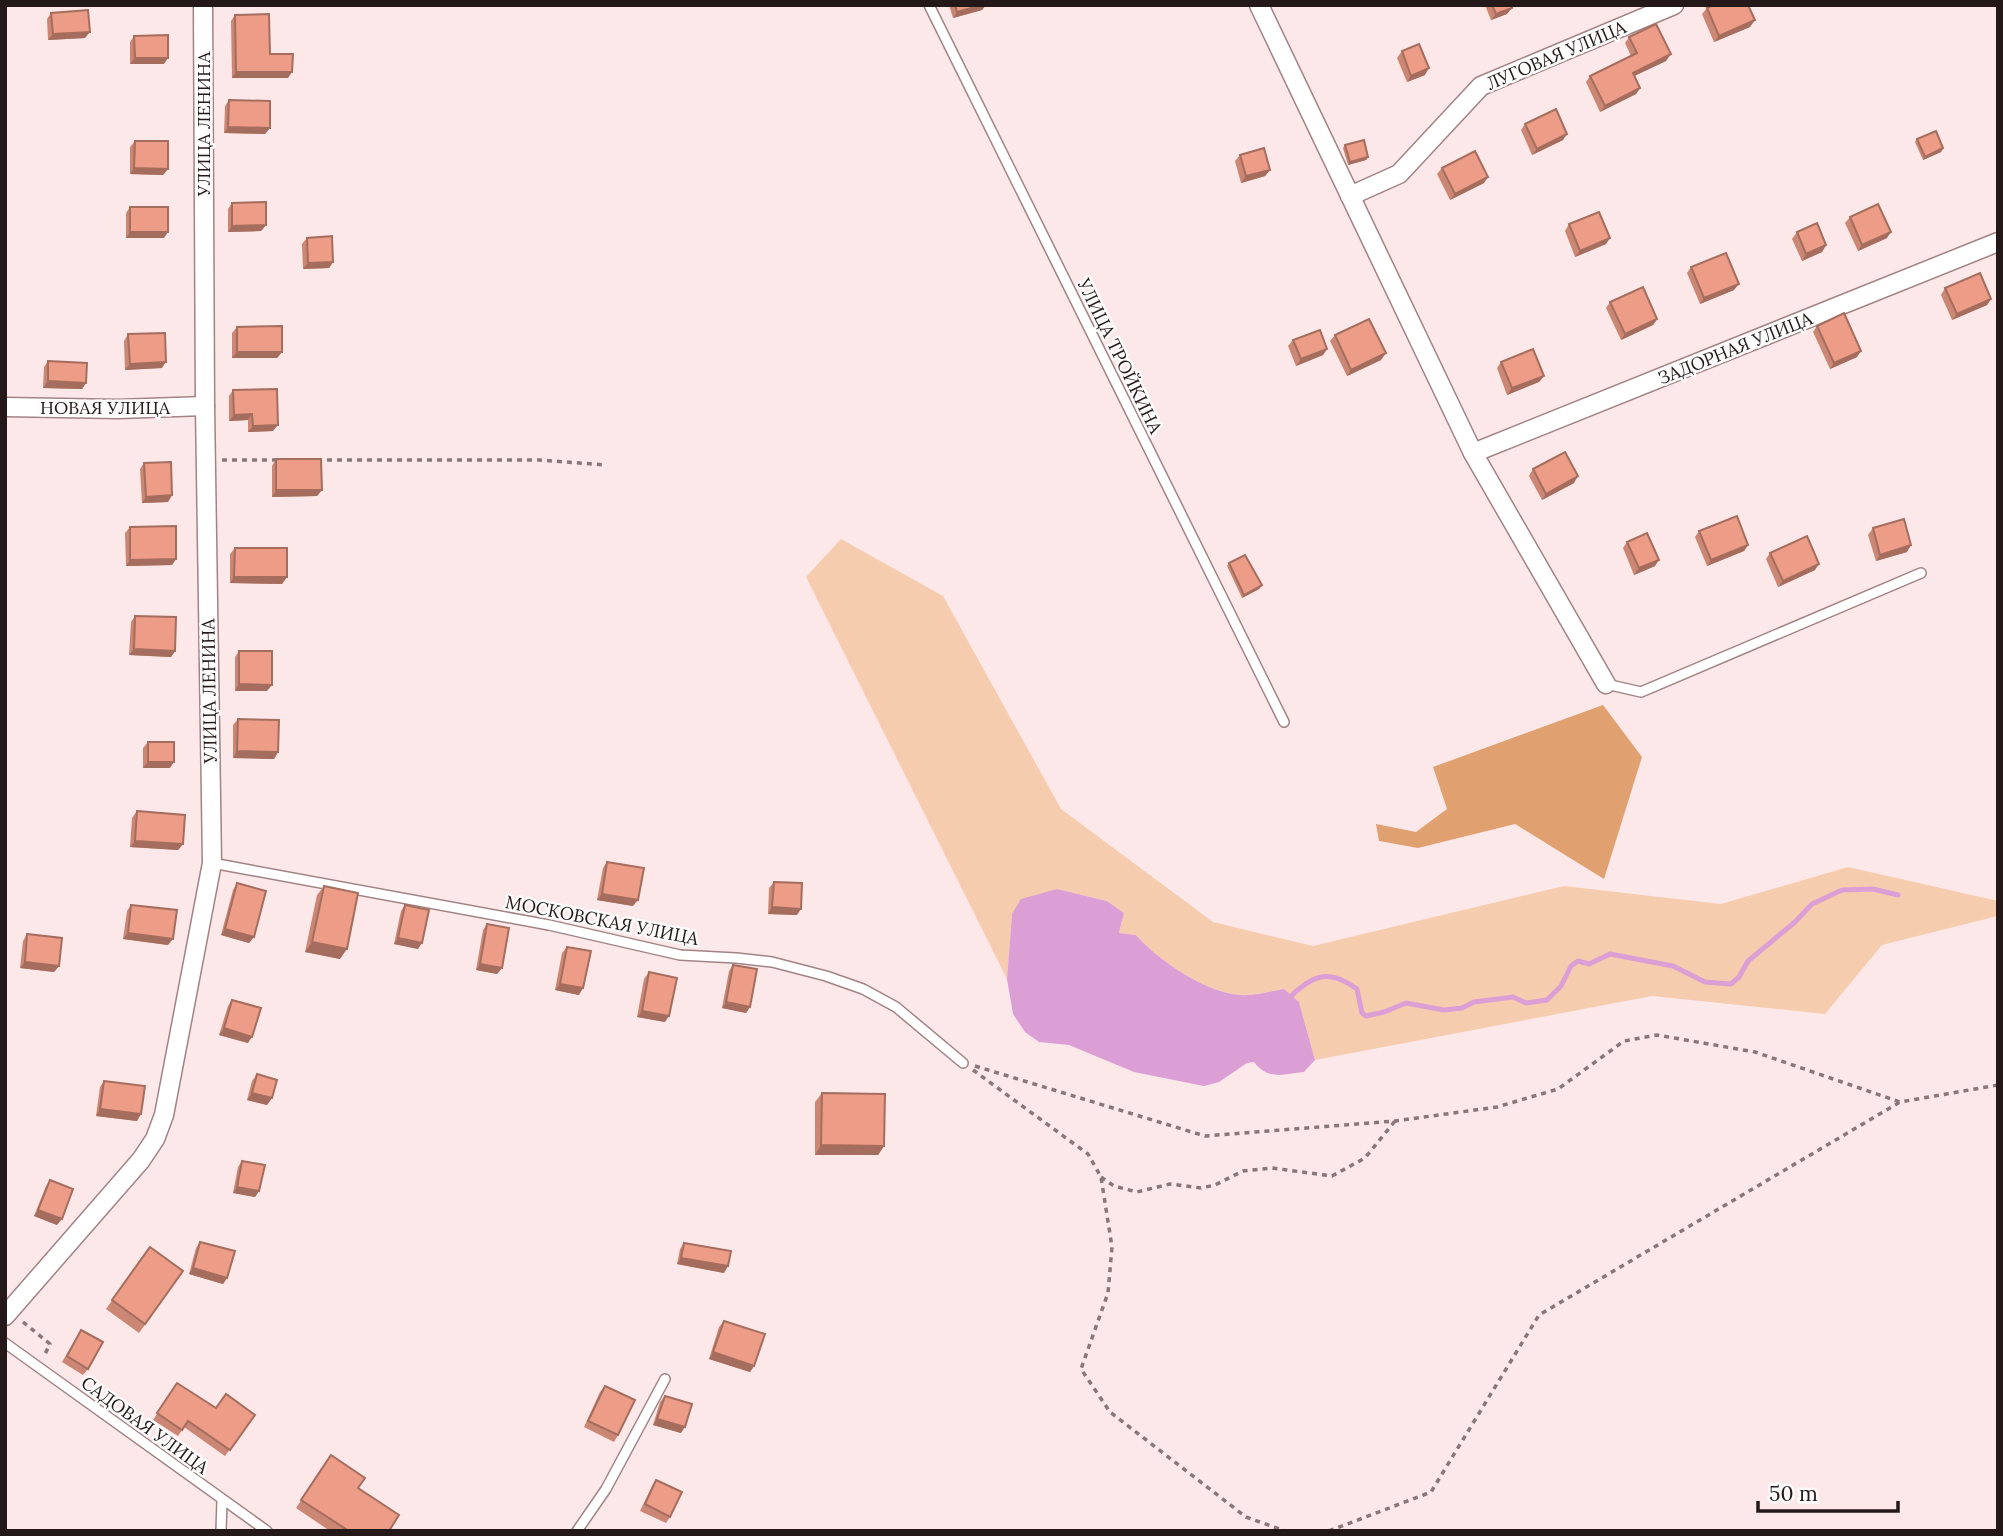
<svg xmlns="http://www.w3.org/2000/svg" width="2003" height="1536" font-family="Lora,serif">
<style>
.green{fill:#f6ccaf}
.forest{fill:#e1a06f}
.water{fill:#dc9fd5}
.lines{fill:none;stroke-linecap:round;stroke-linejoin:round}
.stream{stroke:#dc9fd5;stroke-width:5}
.lane-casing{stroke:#a18384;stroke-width:12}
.street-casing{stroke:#a18384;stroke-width:21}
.path{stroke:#877778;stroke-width:3.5;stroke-dasharray:5 5;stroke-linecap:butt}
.lane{stroke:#fff;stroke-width:9}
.street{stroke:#fff;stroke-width:18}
.wall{fill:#cb8674}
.shaded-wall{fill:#a56d5e}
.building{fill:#ec9c87;stroke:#a56d5e;stroke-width:2}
.labels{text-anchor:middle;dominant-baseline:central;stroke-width:5;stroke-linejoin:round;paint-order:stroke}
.street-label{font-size:18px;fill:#241819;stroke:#fbfbfb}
</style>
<rect width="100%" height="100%" fill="#fde8e9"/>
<path class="green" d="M 841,539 L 943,596 L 1061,809 L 1213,922 L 1313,946 L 1564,886 L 1721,904 L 1848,867 L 1998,901 L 1998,916 L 1882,945 L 1825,1014 L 1652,996 L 1315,1060 L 1299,1002 L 1284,989 C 1271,991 1254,996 1240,995 C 1206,993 1158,960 1136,935 L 1119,933 L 1124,913 L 1107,901 L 1057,889 L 1012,914 L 1007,979 L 806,577 Z"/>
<polygon class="forest" points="1603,705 1642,757 1604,879 1515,824 1418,848 1379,841 1376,824 1416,832 1447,809 1433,767"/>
<path class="water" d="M 1057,889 L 1107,901 L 1124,913 L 1119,933 L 1136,935 C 1158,960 1206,993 1240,995 C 1254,996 1271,991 1284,989 L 1299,1002 L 1315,1060 L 1304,1072 C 1283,1074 1269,1081 1254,1062 L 1247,1063 L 1219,1082 L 1204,1086 L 1134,1072 L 1069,1045 L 1039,1042 L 1025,1032 L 1013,1014 L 1007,979 L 1012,914 L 1021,899 Z"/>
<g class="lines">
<path class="stream" d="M 1291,996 C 1314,974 1330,969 1357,989 L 1362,1013 L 1366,1016 L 1384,1012 L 1406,1003 L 1444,1010 L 1462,1008 L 1474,1002 L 1513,997 L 1526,1003 L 1547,1000 L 1561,986 L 1571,966 L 1578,961 L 1589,964 L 1610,954 L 1673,966 L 1705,982 L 1731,984 L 1739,977 L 1748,961 L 1795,922 L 1812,904 L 1842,890 L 1873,889 L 1898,895"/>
<g class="lane-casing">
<g id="lane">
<polyline points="929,5 1284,722"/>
<polyline points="1606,684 1641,692 1921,573"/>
<polyline points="212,863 549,925 680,955 736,958 772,962 826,976 863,989 896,1007 963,1063"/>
<polyline points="5,1343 267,1531"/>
<polyline points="221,1531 222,1500"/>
<polyline points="577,1531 606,1489 665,1379"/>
</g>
</g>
<g class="street-casing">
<g id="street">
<polyline points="1259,5 1473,453 1606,684"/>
<polyline points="1350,196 1399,174 1481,86 1674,5"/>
<polyline points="5,407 118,409 205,406"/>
<polyline points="1473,453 1998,242"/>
<polyline points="5,1316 141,1160 155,1139 164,1115 212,863 205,406 203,5"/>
</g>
</g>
<g class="path">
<polyline points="222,460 277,460"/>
<polyline points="317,460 540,460 606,465"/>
<polyline points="975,1066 1205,1136 1395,1121 1497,1107 1558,1089 1624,1041 1657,1035 1755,1052 1900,1102 1998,1085"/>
<polyline points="973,1070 1088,1154 1101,1177 1112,1247 1108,1293 1081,1369 1110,1412 1246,1517 1285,1531"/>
<polyline points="1101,1177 1114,1186 1137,1192 1170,1184 1201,1188 1215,1185 1243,1171 1272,1168 1332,1176 1365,1158 1395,1121"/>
<polyline points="23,1322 50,1344 44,1356"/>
<polyline points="1329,1531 1431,1492 1539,1315 1900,1102"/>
</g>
<use href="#lane" class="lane"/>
<use href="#street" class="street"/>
</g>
<g class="wall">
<polygon points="949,5 986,5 982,10 953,18"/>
<polygon points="1485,5 1511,5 1507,14 1491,20"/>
<polygon points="1707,8 1750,27 1714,42 1702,14"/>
<polygon points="51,13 85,38 48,40 47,19"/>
<polygon points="235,15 270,54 288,78 232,78 231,21"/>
<polygon points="134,36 164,64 130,64 130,42"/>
<polygon points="1629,37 1666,61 1634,76 1640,88 1636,94 1600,112 1586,82 1590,76 1631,56 1625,43"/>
<polygon points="1402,51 1425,75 1407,82 1397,58"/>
<polygon points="229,100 270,128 265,134 224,133 225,106"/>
<polygon points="1525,124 1563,140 1532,155 1521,130"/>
<polygon points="1917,139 1943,148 1941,152 1923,160 1915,142"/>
<polygon points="135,141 168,169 163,175 130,174 130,147"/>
<polygon points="1345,145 1368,157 1366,160 1348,165 1343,148"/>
<polygon points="1240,155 1270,170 1265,176 1241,183 1235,161"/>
<polygon points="1442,168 1484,183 1450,200 1437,174"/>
<polygon points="232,203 266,225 261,231 228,232 228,209"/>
<polygon points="130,207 164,238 126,238 126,213"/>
<polygon points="1850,217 1887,238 1858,251 1845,223"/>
<polygon points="1569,224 1606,244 1575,257 1565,231"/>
<polygon points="1797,232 1826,245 1822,252 1802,261 1792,239"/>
<polygon points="307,238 333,262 329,268 303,269 302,244"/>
<polygon points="1691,267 1734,290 1700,304 1687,273"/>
<polygon points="1945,288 1991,299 1987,305 1952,320 1941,295"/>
<polygon points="1610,302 1657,319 1653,325 1621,340 1606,308"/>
<polygon points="1817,326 1857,357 1830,369 1813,332"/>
<polygon points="237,327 282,352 277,358 232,358 232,333"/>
<polygon points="128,334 162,368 125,370 124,341"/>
<polygon points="1335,335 1381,360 1347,376 1330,341"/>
<polygon points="1293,340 1327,349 1323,355 1296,366 1288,346"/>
<polygon points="48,361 86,383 82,389 43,388 44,367"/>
<polygon points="1501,362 1544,376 1539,382 1507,395 1497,368"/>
<polygon points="233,390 273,431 248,432 248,420 229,421 229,396"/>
<polygon points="276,459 322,490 317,496 272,497 272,466"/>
<polygon points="144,463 172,495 168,502 142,503 140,469"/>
<polygon points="1533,469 1574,483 1542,500 1529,476"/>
<polygon points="130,527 176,559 172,565 126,566 125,533"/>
<polygon points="1873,528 1907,552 1876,561 1868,535"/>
<polygon points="1699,531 1748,545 1744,551 1707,566 1695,537"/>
<polygon points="1627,542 1655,566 1634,575 1623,548"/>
<polygon points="235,548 287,577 282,584 230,583 230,554"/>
<polygon points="1770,553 1815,570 1778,587 1766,559"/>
<polygon points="1229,563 1262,585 1259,589 1242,598 1227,566"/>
<polygon points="135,616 175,651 171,657 129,655 131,622"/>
<polygon points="239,651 267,691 235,691 235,657"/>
<polygon points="238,719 278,752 274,759 233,758 233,725"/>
<polygon points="148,742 170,768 143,768 143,748"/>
<polygon points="137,811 183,844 178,850 130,847 132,818"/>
<polygon points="607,862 633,906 597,900 603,868"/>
<polygon points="774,882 797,915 768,914 769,888"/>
<polygon points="237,883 254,937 249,943 221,935 233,890"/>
<polygon points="324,886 340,959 305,952 317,895"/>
<polygon points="131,905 168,945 123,939 127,911"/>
<polygon points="405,905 418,949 394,944 401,911"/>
<polygon points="487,924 502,968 497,974 476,970 483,930"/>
<polygon points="27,934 59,966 54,972 20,968 23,941"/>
<polygon points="567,947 579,995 555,990 562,953"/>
<polygon points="733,965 750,1007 746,1013 722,1008 729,971"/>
<polygon points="649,972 665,1022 637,1017 644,979"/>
<polygon points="232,1000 248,1043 219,1035 228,1006"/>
<polygon points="257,1074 272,1098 267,1105 247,1100 252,1081"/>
<polygon points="104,1081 137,1121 96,1116 100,1087"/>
<polygon points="822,1093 884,1146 878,1155 815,1155 815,1102"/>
<polygon points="242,1161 259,1191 255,1197 233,1193 238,1167"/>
<polygon points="50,1180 57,1225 34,1216 46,1186"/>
<polygon points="200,1242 227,1278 223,1284 189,1274 196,1248"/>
<polygon points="684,1243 724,1273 677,1264 680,1249"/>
<polygon points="150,1247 183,1271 139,1333 106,1309"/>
<polygon points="724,1321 754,1366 750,1372 709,1359 719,1327"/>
<polygon points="81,1330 88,1369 83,1375 62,1362"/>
<polygon points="177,1383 216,1408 255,1415 225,1456 184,1427 178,1436 153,1420"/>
<polygon points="605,1386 618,1435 614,1442 584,1427 600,1392"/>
<polygon points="665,1396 681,1433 653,1425 660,1402"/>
<polygon points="331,1455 358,1488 389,1531 330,1531 296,1508"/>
<polygon points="656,1480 670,1517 666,1523 640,1511 652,1486"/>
</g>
<g class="shaded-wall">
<polygon points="982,5 986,5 982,10 953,18 957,12"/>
<polygon points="1512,8 1507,14 1491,20 1496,14"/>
<polygon points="1755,20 1750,27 1714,42 1719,36"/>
<polygon points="90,32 85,38 48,40 53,34"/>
<polygon points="1671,54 1666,61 1628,79 1633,73"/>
<polygon points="135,58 168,58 164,64 130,64"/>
<polygon points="1429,68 1425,75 1407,82 1411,76"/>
<polygon points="236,72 292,72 288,78 232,78"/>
<polygon points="1640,88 1636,94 1600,112 1605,106"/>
<polygon points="228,127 270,128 265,134 224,133"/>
<polygon points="1567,134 1563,140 1532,155 1537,149"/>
<polygon points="1943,148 1941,152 1923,160 1925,157"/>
<polygon points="1368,157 1366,160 1348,165 1350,162"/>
<polygon points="134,168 168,169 163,175 130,174"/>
<polygon points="1270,170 1265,176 1241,183 1246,176"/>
<polygon points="1488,177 1484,183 1450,200 1455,194"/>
<polygon points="266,225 261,231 228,232 232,226"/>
<polygon points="130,232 168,232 164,238 126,238"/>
<polygon points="1891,232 1887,238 1858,251 1862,245"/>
<polygon points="1610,238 1606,244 1575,257 1580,251"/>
<polygon points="1826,245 1822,252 1802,261 1806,254"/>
<polygon points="333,262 329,268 303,269 308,263"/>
<polygon points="1739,284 1734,290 1700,304 1704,298"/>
<polygon points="1991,299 1987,305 1952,320 1957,314"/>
<polygon points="1657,319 1653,325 1621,340 1625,334"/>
<polygon points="1327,349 1323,355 1296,366 1301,359"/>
<polygon points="1861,351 1857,357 1830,369 1834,363"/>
<polygon points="237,352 282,352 277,358 232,358"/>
<polygon points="1386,353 1381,360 1347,376 1351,370"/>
<polygon points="166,362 162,368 125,370 130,364"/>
<polygon points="1544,376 1539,382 1507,395 1512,388"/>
<polygon points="48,381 86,383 82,389 43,388"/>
<polygon points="252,414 248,420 229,421 234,415"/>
<polygon points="278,425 273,431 248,432 253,426"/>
<polygon points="1578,476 1574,483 1542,500 1546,494"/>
<polygon points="276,490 322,490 317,496 272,497"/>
<polygon points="172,495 168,502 142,503 146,497"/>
<polygon points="1748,545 1744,551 1707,566 1711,560"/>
<polygon points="1911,545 1907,552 1876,561 1880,555"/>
<polygon points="176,559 172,565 126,566 130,560"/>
<polygon points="1659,560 1655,566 1634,575 1639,568"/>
<polygon points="1819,564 1815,570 1778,587 1783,581"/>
<polygon points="234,577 287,577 282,584 230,583"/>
<polygon points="1262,585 1259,589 1242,598 1244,595"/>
<polygon points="134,649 175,651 171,657 129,655"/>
<polygon points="239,684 272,685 267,691 235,691"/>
<polygon points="237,751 278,752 274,759 233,758"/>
<polygon points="148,762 174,762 170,768 143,768"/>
<polygon points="135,841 183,844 178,850 130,847"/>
<polygon points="602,894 638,900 633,906 597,900"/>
<polygon points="772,907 801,909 797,915 768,914"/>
<polygon points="225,929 254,937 249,943 221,935"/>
<polygon points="128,933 173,939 168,945 123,939"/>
<polygon points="398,938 422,943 418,949 394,944"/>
<polygon points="312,942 347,949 340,959 305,952"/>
<polygon points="25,962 59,966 54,972 20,968"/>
<polygon points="480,964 502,968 497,974 476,970"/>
<polygon points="560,984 583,988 579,995 555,990"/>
<polygon points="726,1002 750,1007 746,1013 722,1008"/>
<polygon points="642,1011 669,1016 665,1022 637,1017"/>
<polygon points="224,1028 252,1037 248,1043 219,1035"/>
<polygon points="252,1093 272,1098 267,1105 247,1100"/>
<polygon points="100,1109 141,1114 137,1121 96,1116"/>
<polygon points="821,1145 884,1146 878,1155 815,1155"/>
<polygon points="237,1187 259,1191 255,1197 233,1193"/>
<polygon points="38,1210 62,1219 57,1225 34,1216"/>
<polygon points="681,1258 728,1266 724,1273 677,1264"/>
<polygon points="193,1268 227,1278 223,1284 189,1274"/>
<polygon points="713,1352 754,1366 750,1372 709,1359"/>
<polygon points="657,1419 685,1427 681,1433 653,1425"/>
</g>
<g class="building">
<polygon points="955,5 982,5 957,12"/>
<polygon points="1492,5 1511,5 1512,8 1496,14"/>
<polygon points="1713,5 1748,5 1755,20 1719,36 1707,8"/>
<polygon points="88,10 90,32 53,34 51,13"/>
<polygon points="269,14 270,54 293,54 292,72 236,72 235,15"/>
<polygon points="1656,24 1671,54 1633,73 1640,88 1605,106 1590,76 1637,53 1629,37"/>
<polygon points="168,35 168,58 135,58 134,36"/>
<polygon points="1419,44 1429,68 1411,76 1402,51"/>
<polygon points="229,100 270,101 270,128 228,127"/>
<polygon points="1556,109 1567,134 1537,149 1525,124"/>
<polygon points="1936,131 1943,148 1925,157 1917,139"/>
<polygon points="1364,140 1368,157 1350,162 1345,145"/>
<polygon points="135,141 168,141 168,169 134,168"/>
<polygon points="1264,148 1270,170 1246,176 1240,155"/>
<polygon points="1475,151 1488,177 1455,194 1442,168"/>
<polygon points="266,202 266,225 232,226 232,203"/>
<polygon points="1878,204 1891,232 1862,245 1850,217"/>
<rect x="130" y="207" width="38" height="25"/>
<polygon points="1599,212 1610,238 1580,251 1569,224"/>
<polygon points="1817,223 1826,245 1806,254 1797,232"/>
<polygon points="332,236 333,262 308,263 307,238"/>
<polygon points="1726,253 1739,284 1704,298 1691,267"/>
<polygon points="1980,273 1991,299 1957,314 1945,288"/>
<polygon points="1643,287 1657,319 1625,334 1610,302"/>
<polygon points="1844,313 1861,351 1834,363 1817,326"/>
<polygon points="1369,319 1386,353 1351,370 1335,335"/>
<polygon points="282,326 282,352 237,352 237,327"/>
<polygon points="1320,330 1327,349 1301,359 1293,340"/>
<polygon points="165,333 166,362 130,364 128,334"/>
<polygon points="1533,349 1544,376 1512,388 1501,362"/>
<polygon points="48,361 87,363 86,383 48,381"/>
<polygon points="277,389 278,425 253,426 252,414 234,415 233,390"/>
<polygon points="1565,452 1578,476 1546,494 1533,469"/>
<polygon points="276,459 321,459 322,490 276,490"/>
<polygon points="171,462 172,495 146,497 144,463"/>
<polygon points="1737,516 1748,545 1711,560 1699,531"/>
<polygon points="1904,519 1911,545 1880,555 1873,528"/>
<polygon points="176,526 176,559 130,560 130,527"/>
<polygon points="1647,533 1659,560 1639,568 1627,542"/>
<polygon points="1807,536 1819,564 1783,581 1770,553"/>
<polygon points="235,548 287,548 287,577 234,577"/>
<polygon points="1245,555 1262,585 1244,595 1229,563"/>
<polygon points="135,616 176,617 175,651 134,649"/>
<polygon points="239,651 272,651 272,685 239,684"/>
<polygon points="238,719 279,720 278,752 237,751"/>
<rect x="148" y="742" width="26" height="20"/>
<polygon points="137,811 185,815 183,844 135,841"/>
<polygon points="607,862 644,868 638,900 602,894"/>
<polygon points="774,882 802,883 801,909 772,907"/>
<polygon points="237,883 266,891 254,937 225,929"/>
<polygon points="324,886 358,893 347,949 312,942"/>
<polygon points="131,905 177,910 173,939 128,933"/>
<polygon points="405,905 429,910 422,943 398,938"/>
<polygon points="487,924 509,928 502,968 480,964"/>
<polygon points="27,934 62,938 59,966 25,962"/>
<polygon points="567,947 591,951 583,988 560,984"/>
<polygon points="733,965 757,969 750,1007 726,1002"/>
<polygon points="649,972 677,978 669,1016 642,1011"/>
<polygon points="232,1000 261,1008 252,1037 224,1028"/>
<polygon points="257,1074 277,1080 272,1098 252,1093"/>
<polygon points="104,1081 145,1086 141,1114 100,1109"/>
<polygon points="822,1093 885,1094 884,1146 821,1145"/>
<polygon points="242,1161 265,1165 259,1191 237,1187"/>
<polygon points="50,1180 73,1189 62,1219 38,1210"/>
<polygon points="200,1242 235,1251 227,1278 193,1268"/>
<polygon points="684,1243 731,1251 728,1266 681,1258"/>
<polygon points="150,1247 183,1271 145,1324 112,1300"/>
<polygon points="724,1321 765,1334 754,1366 713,1352"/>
<polygon points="81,1330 103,1342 88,1369 67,1356"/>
<polygon points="177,1383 216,1408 226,1394 255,1415 230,1450 188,1421 182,1430 157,1413"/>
<polygon points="605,1386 635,1400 618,1435 588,1421"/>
<polygon points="665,1396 692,1404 685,1427 657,1419"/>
<polygon points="331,1455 365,1478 358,1488 399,1515 389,1531 349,1531 301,1500"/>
<polygon points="656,1480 682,1492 670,1517 645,1504"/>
</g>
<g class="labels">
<g class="street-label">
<text transform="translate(1556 55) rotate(-23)">ЛУГОВАЯ УЛИЦА</text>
<text transform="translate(203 124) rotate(-90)">УЛИЦА ЛЕНИНА</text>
<text transform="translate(1735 348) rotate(-22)">ЗАДОРНАЯ УЛИЦА</text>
<text transform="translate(1120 356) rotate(64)">УЛИЦА ТРОЙКИНА</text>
<text x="105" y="407">НОВАЯ УЛИЦА</text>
<text transform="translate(209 691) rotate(-91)">УЛИЦА ЛЕНИНА</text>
<text transform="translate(602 920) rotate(11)">МОСКОВСКАЯ УЛИЦА</text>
<text transform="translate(145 1425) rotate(36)">САДОВАЯ УЛИЦА</text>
</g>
</g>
<rect width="2003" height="1536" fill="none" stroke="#241819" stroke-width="14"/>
<path d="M1758 1501v10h140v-10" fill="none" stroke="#241819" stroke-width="3.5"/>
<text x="1769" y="1501" font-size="21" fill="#241819" stroke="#fbfbfb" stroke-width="5" paint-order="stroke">50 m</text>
</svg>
